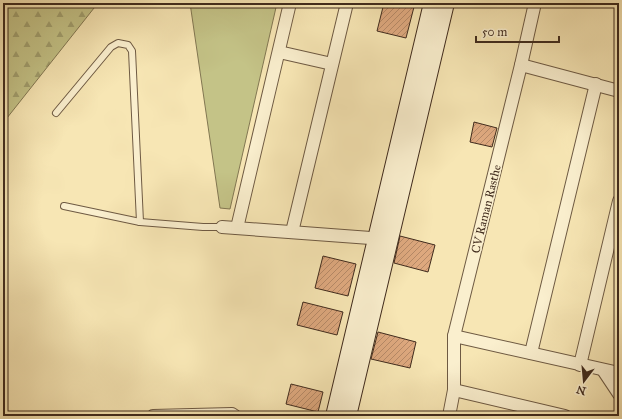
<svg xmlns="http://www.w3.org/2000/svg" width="622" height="419" font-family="'IM FELL Great Primer',serif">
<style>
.green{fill:#c4c387;stroke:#827752}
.forest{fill:url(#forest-firs);stroke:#827752}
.building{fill:url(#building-hatch);stroke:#402b1d}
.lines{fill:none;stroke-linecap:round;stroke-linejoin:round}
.service-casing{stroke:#6e5a43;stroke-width:8}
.minor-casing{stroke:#6e5a43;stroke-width:14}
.secondary-casing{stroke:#402b1d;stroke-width:18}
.service{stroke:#faefce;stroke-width:6}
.minor{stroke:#faefce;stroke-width:12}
.secondary{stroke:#faefce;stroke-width:16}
.labels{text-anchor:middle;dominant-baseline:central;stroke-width:3;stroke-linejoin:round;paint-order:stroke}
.street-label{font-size:12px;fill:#402b1d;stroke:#faefce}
</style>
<defs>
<pattern id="forest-firs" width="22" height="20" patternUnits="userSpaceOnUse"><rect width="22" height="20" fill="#c4c387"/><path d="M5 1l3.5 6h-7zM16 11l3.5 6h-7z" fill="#a19f6e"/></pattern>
<pattern id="building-hatch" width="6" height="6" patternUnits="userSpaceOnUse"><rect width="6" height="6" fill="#dda87e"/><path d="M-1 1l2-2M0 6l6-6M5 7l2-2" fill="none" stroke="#b58967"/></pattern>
</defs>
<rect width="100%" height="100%" fill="#f7e6b4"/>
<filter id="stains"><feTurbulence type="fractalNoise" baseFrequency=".005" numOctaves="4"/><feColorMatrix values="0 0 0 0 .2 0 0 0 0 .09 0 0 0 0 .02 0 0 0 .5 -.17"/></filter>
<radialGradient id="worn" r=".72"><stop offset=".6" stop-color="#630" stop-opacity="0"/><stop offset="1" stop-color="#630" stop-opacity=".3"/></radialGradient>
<polygon class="green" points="190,3 277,3 230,209 220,208"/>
<polygon class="forest" points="3,3 98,3 3,123"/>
<g class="building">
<polygon points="384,3 415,3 406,38 377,31"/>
<polygon points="474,122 497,128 492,147 470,142"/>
<polygon points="400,236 435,245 428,272 394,263"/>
<polygon points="323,256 356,264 348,296 315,288"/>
<polygon points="303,302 343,312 337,335 297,325"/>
<polygon points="378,332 416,342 410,368 371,359"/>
<polygon points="291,384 323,392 318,412 286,404"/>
</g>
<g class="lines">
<g class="service-casing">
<g id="service">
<polyline points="56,113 111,47 118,43 128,45 132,51 140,222"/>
<polyline points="64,206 140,222 203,227 222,227"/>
</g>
</g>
<g class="minor-casing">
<g id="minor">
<polyline points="279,52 332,64"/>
<polyline points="521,65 619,91"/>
<polyline points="222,227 384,239"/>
<polyline points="237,228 290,3"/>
<polyline points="292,232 347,3"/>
<polyline points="454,336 619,373"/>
<polyline points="531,353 596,84"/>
<polyline points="580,365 619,201"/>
<polyline points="603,370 619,394"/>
<polyline points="454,390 565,416"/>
<polyline points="153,416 232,414 235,416"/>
<polyline points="449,416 454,390 454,336 521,65 535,3"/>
</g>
</g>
<g class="secondary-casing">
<g id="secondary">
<polyline points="334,416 432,3"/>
<polyline points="348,416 446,3"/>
</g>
</g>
<use href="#service" class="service"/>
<use href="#minor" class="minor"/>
<use href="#secondary" class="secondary"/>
</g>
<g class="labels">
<g class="street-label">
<text transform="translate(486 209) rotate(-76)">CV Raman Rasthe</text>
</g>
</g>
<rect width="622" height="419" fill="none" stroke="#f7e6b4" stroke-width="16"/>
<rect x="4" y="4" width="614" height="411" fill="none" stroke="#402b1d" stroke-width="2"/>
<rect x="8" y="8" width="606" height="403" fill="none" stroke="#402b1d"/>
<g transform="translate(584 381) rotate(196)" stroke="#faefce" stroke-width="3" paint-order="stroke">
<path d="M0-3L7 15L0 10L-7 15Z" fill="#402b1d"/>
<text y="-6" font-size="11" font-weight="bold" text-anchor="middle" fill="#402b1d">N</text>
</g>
<path d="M476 36v6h83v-6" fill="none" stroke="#402b1d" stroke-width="2"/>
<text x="482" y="36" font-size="12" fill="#402b1d" stroke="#faefce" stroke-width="3" paint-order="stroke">50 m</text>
<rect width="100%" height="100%" filter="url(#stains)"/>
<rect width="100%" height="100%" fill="url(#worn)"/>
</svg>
